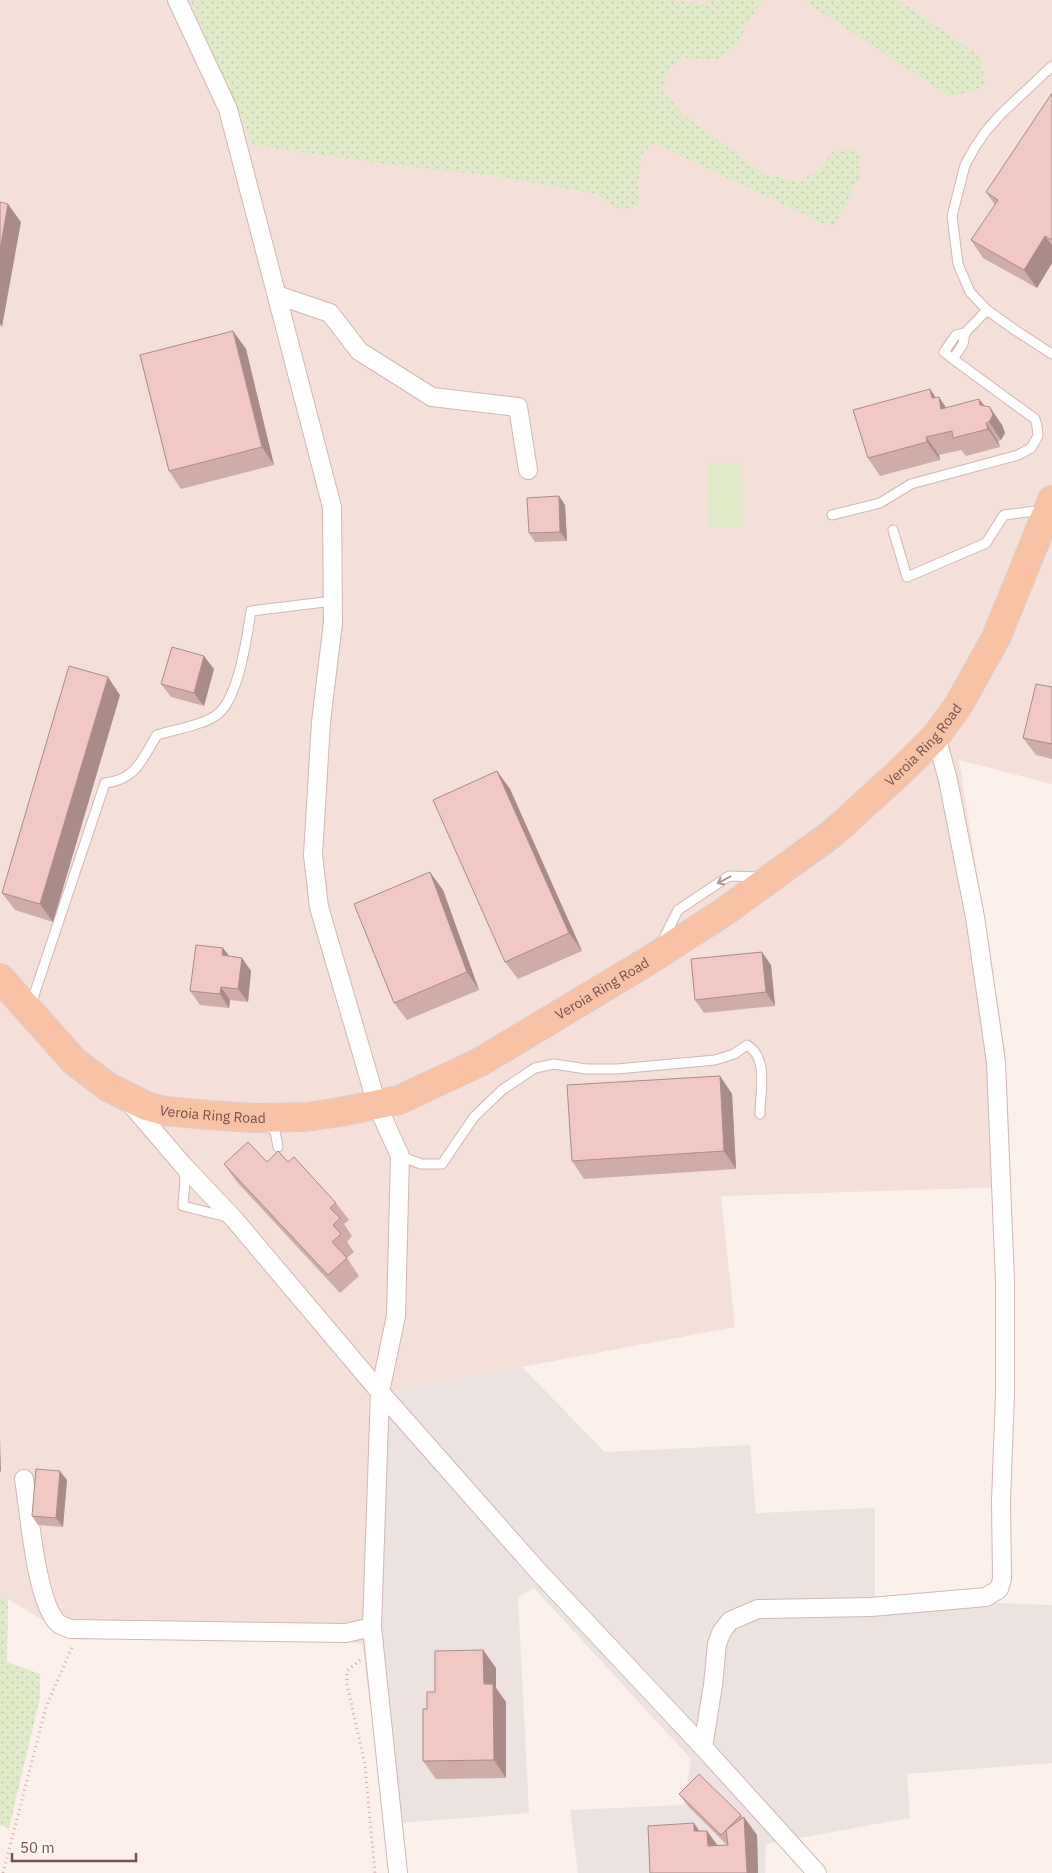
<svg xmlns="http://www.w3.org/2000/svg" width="1052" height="1873" font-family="'IBM Plex Sans',sans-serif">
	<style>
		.residential { fill: #f4e0d9 }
		.industrial { fill: #ece2e0 }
		.grass { fill: url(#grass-dots) }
		.pitch { fill: #e0eac8 }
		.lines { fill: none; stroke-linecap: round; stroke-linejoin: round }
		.service-casing { stroke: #d1b8b2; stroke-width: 11 }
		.minor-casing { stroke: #d1b8b2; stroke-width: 20 }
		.primary-casing { stroke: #d9cecd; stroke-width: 30 }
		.path { stroke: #d7aaa5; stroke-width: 3; stroke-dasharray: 1 4; stroke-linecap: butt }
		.service { stroke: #fff; stroke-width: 9 }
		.minor { stroke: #fff; stroke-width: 18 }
		.primary { stroke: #f8c2a5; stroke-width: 28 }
		.wall { fill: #cfaca8 }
		.shaded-wall { fill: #a98c88 }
		.building { fill: #f1c8c3; stroke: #a98c88 }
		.oneway { stroke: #ad9794 }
		.labels { text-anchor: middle; stroke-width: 4; stroke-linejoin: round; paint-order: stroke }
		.street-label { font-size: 14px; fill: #77514d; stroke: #fff6f1 }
	</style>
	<defs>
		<pattern id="grass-dots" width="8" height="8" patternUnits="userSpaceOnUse" patternTransform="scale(1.25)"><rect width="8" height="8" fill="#e0eac8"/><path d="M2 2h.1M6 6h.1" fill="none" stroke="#c4caad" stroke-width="1.8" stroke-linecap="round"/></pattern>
	</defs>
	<rect width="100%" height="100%" fill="#fcf0eb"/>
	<path class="residential" d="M0,0H1052V784L959,760L1005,1050L1011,1187L721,1196L735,1327L371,1395L362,1643L67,1635L8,1599L0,1596Z"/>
	<path class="industrial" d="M522,1367L605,1452L750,1445L756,1513L875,1508V1599L1052,1605V1763L907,1774L910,1818L766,1844L765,1873H578L570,1810L684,1805L691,1759L534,1588L518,1597L529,1813L386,1824L362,1643L371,1395Z"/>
	<path class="grass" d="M190,0H671L703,4L712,0H763L745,26L739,43L717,60L684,58L667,70L663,92L684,115L764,174L800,182L820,168L832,152L853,149L860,155L859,179L833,228L654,143L643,152L638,182L639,205L621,210L592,193L495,176L377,163L253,145Z
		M803,0H898L980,56L986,86L951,97Z
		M0,1596L8,1599L7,1662L40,1674V1698L9,1828L0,1825Z"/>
	<path class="pitch" d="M708,463H742L743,527H709Z"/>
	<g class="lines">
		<defs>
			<path id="service" d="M1052,66L1001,114L986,131L975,147L965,165L952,216L958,264L970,292L987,310L1015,330L1052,354
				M965,333L956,335L944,352L953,359L963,344L965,333L987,310
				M832,515L880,503L911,484L1018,455L1031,448L1038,436L1037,426L1035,419L953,359
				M893,530L907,577L986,543L1004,515L1043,510
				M662,942L678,910L729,876L759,877
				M30,1007L105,783C136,780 142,759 157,735C173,730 208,724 219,713C239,695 247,637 251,611L333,601
				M265,1125L275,1131L278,1147
				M400,1156L421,1164H442L474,1117L502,1090L535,1068L554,1064L586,1069H617L715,1060L734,1054L747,1045C769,1058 760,1092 760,1114
				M183,1169L185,1180L183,1206L231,1218"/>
			<path id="minor" d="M177,0L228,109L332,507L333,622L321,722L313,855L319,907L377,1105L400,1156L396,1316L380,1392L372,1627L398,1873
				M277,295L330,313L359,351L432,397L518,407L528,470
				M129,1102L182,1164L234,1219L380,1392L537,1570L703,1747L817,1873
				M24,1479C29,1509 36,1605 59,1624C62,1626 67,1627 70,1629L346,1633L372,1627
				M703,1747L713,1685L717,1644L722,1631L730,1621L758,1609L871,1607L986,1597L999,1589L1002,1579L1001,1501L1005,1394V1281L996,1062L975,917L948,780L936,736"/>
			<g id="primary">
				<path id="s1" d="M0,978L74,1061L108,1087L146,1106L165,1111L209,1115L253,1118L306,1117L340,1112L399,1100L480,1062L648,961L724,912L833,833L902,770L936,736L958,706L996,638L1052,500"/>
			</g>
		</defs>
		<use href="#service" class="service-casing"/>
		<use href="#minor" class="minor-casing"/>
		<use href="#primary" class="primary-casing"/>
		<path class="path" d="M360,1660L347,1671V1684L365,1765L375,1873
			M3,1873L46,1707L73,1645"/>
		<use href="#service" class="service"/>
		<use href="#minor" class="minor"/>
		<use href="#primary" class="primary"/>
	</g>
	<path class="wall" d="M1052,93V263L1037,288L983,258L971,240L995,205L986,192Z
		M233,331L246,349L274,465L181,489L169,471Z
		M930,389L936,398L939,397L946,408L979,399L984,405L1002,425L1005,433L1001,440L998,441L1000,447L966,456L961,450L939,455L940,460L880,476L868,458Z
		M559,496L565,505L567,541L535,542L529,533Z
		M214,669L204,706L171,697L161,684Z
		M1052,687V759L1036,755L1023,738Z
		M120,695L53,922L15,910L2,893Z
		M497,771L510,789L582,951L518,979L505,962Z
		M443,890L479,990L407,1020L394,1003Z
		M223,948L229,956L242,958L251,971L248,1002L230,1000L229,1008L200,1005L190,991Z
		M771,965L775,1006L704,1013L695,1000Z
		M720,1076L732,1094L736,1169L584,1179L572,1161Z
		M267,1162H288L336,1203L349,1220L344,1224L352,1236L347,1242L354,1252L347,1258L359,1276L340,1293L237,1182L224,1164Z
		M67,1480L63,1527L38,1525L32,1516Z
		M483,1650L496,1668V1688L506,1702V1778L436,1779L423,1761L427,1709L435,1692Z
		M679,1794L741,1815L757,1835L758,1873H650L700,1831H707L718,1846L727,1845L689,1807Z"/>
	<path class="shaded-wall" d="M8,204L21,222L2,327L0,324V250Z
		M1045,236L1052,245V263L1037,288L1024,270Z
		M233,331L246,349L274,465L262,447Z
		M930,389L940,404L939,397L951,415L954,427L932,398Z
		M979,399L992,416L990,407L1002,425L1005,433L1001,440L989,422L980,405Z
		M986,423L998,441L1000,447L988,429Z
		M926,437L939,455L940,460L927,442Z
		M559,496L565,505L567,541L560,532Z
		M204,656L214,669L204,706L194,693Z
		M108,677L120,695L53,922L40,904Z
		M497,771L510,789L582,951L569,933Z
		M430,872L443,890L479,990L467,972Z
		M223,948L233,961L222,955Z
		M762,952L771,965L775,1006L766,992Z
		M242,958L251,971L248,1002L238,989Z
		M221,987L230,1000L229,1008L220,994Z
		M720,1076L732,1094L736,1169L724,1151Z
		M0,1439L1,1472L0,1471Z
		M60,1471L67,1480L63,1527L56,1518Z
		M483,1650L496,1668V1688L506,1702V1778L494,1760L484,1684Z
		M744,1817L757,1835L758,1873H747Z
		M694,1823L706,1841L694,1831Z
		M707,1831L720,1849L708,1846Z"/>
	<path class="building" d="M1052,93V240L1045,236L1024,270L971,240L998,200L986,192Z
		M0,202L8,204L0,250Z
		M233,331L262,447L169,471L140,355Z
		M930,389L932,398L939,397L941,409L979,399L980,405L990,407L993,415L989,422L986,423L988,429L953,438L952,431L926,437L927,442L868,458L853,410Z
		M559,496L560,532L529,533L527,498Z
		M172,647L204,656L194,693L161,684Z
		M69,666L108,677L40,904L2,893Z
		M1036,684L1052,687V744L1023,738Z
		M497,771L569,933L505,962L433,800Z
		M430,872L467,972L394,1003L354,904Z
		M196,945L223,948L222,955L242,958L238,989L221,987L220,994L190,991Z
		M762,952L766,992L695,1000L691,959Z
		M720,1076L724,1151L572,1161L567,1085Z
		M248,1142L267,1162L278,1151L288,1162L294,1157L336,1203L330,1208L340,1218L333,1225L341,1234L332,1242L347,1258L328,1275L224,1164Z
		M36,1469L60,1471L56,1518L32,1516Z
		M483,1650L484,1684H493L494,1760L423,1761V1709H427V1692H435V1651Z
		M699,1774L741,1815L721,1835L679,1794Z
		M744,1817L747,1873H650L648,1826L694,1823V1831H707L708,1846L728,1845L726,1830Z"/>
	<defs><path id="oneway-shaft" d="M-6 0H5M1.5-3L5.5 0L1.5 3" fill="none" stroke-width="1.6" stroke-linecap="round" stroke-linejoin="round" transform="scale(1.25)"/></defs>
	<use class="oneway" href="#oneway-shaft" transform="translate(724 880) rotate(152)"/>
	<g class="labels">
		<g class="street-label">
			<text dy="5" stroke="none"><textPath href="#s1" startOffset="1089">Verοia Ring Road</textPath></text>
			<text dy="5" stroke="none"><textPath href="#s1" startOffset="684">Verοia Ring Road</textPath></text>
			<text dy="5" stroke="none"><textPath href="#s1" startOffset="264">Verοia Ring Road</textPath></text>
		</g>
	</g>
	<path d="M12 1853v8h124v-8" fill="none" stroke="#77514d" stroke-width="2.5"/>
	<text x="20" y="1853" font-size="15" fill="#77514d" stroke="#fff6f1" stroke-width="4" paint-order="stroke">50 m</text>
</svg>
